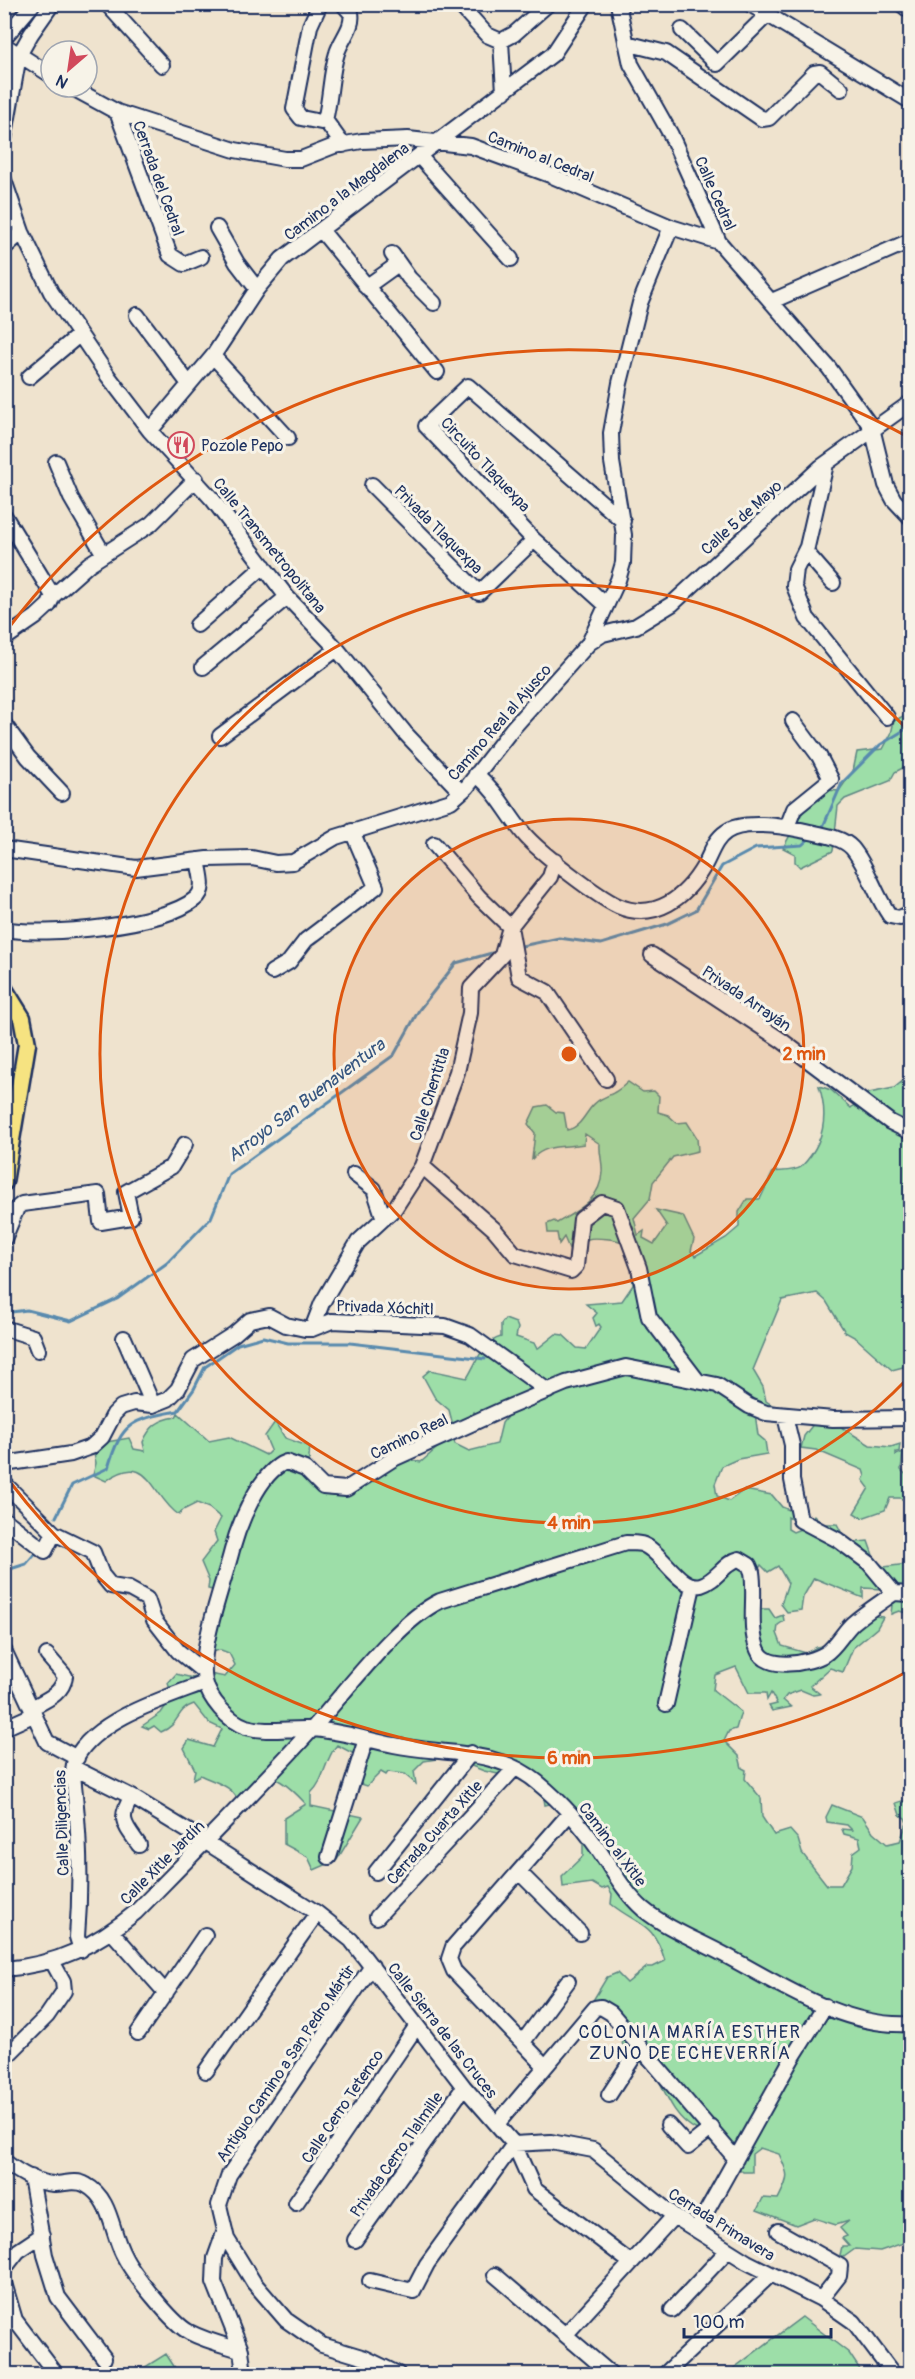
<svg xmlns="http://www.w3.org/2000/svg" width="915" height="2379" font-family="Pangolin,sans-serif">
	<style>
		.green { fill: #9ddea8; stroke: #5c8683; stroke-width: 1.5 }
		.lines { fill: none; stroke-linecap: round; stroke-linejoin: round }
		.stream { stroke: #598aae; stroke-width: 3 }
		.minor-casing { stroke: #1b2f5e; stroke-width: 18 }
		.major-casing { stroke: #1b2f5e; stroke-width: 21 }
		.minor { stroke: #f7f3e8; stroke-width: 14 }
		.major { stroke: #f6e381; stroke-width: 16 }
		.ring { fill: none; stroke: #de5710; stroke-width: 3 }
		.labels { text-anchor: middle; stroke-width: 6; stroke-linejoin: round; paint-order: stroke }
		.street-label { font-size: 16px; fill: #1b2f5e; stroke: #f7f3e8 }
		.poi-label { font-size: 16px; fill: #1b2f5e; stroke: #f7f3e8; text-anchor: start }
		.water-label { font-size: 18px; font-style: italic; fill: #35557f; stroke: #f7f3e8 }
		.neighbourhood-label { font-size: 18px; letter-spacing: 1.5px; fill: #1b2f5e; stroke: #f7f3e8 }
		.centre { fill: #de5710; stroke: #f7f3e8; stroke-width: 3 }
		.ring-label { font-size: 18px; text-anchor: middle; font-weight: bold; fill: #de5710; stroke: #f7f3e8; stroke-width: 6; stroke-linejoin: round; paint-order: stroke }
	</style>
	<rect width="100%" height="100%" fill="#efe3ce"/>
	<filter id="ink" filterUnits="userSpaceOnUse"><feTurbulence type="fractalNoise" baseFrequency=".0167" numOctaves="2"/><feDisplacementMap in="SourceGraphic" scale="12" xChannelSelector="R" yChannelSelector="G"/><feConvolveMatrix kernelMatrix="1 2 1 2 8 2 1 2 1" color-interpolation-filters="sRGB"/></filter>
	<g filter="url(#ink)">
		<path class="green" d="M910,712V764L895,772L890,781L845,799L838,806L833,851L800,867L795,862V854L783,848L805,808L826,790L839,791L853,771L857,752L883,749L891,734L894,721Z
			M910,1075V1360L903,1367L892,1370L856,1338L845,1332L826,1301L817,1293L782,1300L753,1370L763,1387L766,1401L772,1405L769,1409L755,1413L758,1435L765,1441L767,1454L738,1459L722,1466L715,1484L717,1496L729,1501L744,1490L772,1495L782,1507L792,1511L793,1520L788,1517V1529L793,1532L803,1528L814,1515L823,1524H837L847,1543L868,1541L874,1558L884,1567L907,1564L910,1566V1614L899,1611L891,1614L892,1605L882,1596V1589L863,1588V1598L814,1578L803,1597L801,1610L787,1612L781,1604L788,1583L778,1566L768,1572L761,1565L754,1578L758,1609H769L775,1618L783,1615L784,1621L778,1625L777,1633L782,1646L806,1653L817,1647L830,1645L867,1615L883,1617L877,1628L853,1648L843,1672L830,1668L810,1686L820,1694L813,1695L801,1690L787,1695L783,1700L791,1707L772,1711L769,1706L777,1704L771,1693L767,1700L766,1693H749L736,1667L715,1675L713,1690L741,1712L736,1729L729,1731L724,1741L739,1756L742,1768L746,1770L745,1779L761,1798L762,1817L774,1835L790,1830L798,1839L802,1853L827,1885H841L852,1866L853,1853L861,1847L859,1838L844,1834L842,1829L852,1830L847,1825L827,1822L826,1817L832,1805L863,1817L873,1832L887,1844L900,1841L907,1823L905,1818L900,1815L896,1803L902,1801L910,1804V2214L905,2223L910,2233V2249L903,2243L880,2251L855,2249L844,2257L840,2255L842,2246H849L842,2238L847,2236L840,2228L849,2221L836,2225L814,2218L796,2225L757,2210L763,2198L778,2199C789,2177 790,2177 779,2154L760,2148L752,2154V2172H743L697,2130C676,2120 667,2097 657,2076C652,2064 637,2063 629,2054C618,2042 617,2023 607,2013C603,2008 597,2005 592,2002L607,1977L617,1973L627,1983L647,1967H653L665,1961C653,1921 640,1927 611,1904L612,1894L608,1887L602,1889L592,1883L563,1887L562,1876L583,1856V1841L557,1811L554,1803L545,1805L544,1799L522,1779L484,1771L449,1757L424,1761L414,1771L416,1784L404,1774L388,1772L386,1775L381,1772L367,1786L352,1781L360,1757L337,1745C324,1760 325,1780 311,1793V1806L363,1817L337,1860L314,1870L308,1857L284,1844V1818L306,1804C294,1791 269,1764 251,1783C246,1788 243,1797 239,1804C234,1785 216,1783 200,1775L193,1779L195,1770L184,1748L189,1740L213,1747L222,1729L209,1723L194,1704C175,1710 181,1724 161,1732L154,1726L149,1729L142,1726L161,1713L172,1697L168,1683L176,1674L193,1678L205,1673L225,1677L235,1665L229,1653L221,1650L203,1653L216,1600L212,1590L208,1589L209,1581L201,1562L217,1541L214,1532L221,1518L209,1508L197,1503L183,1510L179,1515C151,1496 149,1449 106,1481L93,1475L96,1463L93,1449L101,1443L129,1438L134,1449L145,1451L143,1442C150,1426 158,1420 176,1417L178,1413L209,1441L229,1437L266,1455L271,1450L265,1436L275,1422L285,1438L310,1447C306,1471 315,1473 331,1489L401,1459L421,1462L452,1435L455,1444L469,1451L497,1444L502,1423L506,1418L499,1415L476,1417L474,1412L455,1433L449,1410L435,1398L423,1376L430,1370L467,1378C477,1362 482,1342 501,1337V1324L505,1319L516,1323L518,1328L516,1337L534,1343L537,1349L556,1334L563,1335L577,1348L586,1349L601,1327L599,1324L596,1326L593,1318L597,1313L586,1304L622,1301L633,1285C632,1271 632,1255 623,1243C620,1239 593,1237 588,1239C581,1241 579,1249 577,1254L570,1251L564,1237L559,1244L557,1233H548L547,1224L554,1221L557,1223C577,1211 601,1200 602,1172C603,1163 599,1154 600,1144L585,1134L584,1144C565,1148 546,1143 532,1159L535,1133L528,1124L536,1107L547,1105L556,1112L564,1113L567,1130C585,1126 586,1106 601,1099C613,1093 617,1092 628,1082L643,1092L654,1091L659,1096L658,1112L668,1115L677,1123L687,1122L697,1138L698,1151L673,1157L653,1182L650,1199L634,1218L638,1235L644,1231L643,1238L654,1244L667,1226L656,1210L683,1216L694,1239L691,1251L695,1256L726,1238L739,1227V1212L747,1199H760L773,1172C780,1171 796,1171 801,1167C823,1145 829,1117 819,1086L831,1090L851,1108L855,1104L859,1109L869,1093L894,1088Z
			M818,1418L841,1427L870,1445L891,1447L900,1444L899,1452H896V1455L903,1452L901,1470L910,1478V1503L900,1498H890L885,1510L862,1518L854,1513L869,1488L863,1480L865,1476L863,1470L816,1450L801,1448L804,1436Z
			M802,2317L849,2353L863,2374H726Z
			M166,2354L179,2374H134Z"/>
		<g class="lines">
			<path class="stream" d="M822,829L842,783L880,745L906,729L910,730
				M517,947L559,938L601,944L667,924L696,910L722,866L756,848L802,845L812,836
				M4,1313L27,1310L71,1321L117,1299L167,1263L211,1218L229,1174L394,1055L419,1010L456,963L499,951
				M56,1517L72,1485L108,1468C122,1421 132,1420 178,1411L194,1389L205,1367L238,1344L263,1337L288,1343H350L485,1359
				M4,1571L26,1564L38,1550"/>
			<defs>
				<path id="minor" d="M107,4L162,65
					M320,4L310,26L294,109L301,118L321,122L325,120
					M343,4L351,13C354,27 341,39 337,53C330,75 331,97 325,120L343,145
					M459,4L487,35L501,41
					M618,4L631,64L671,135L719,242L829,368L872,428L886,485L894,500L910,517
					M750,4L910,101
					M901,4L910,11
					M682,30L717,64L766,16
					M4,38L33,4
					M626,43L666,53L762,119L769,118L814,73L820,72L841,89
					M4,45L51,75
					M71,87L117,112L235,150L285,159H301L334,146L362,141L408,139L471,146L550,175L671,227L719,242
					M504,92L501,41L514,34L548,4
					M117,112L170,255L184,264L201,257
					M4,140L19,55L31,34L52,4
					M420,157L511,259
					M4,180L22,232L51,292L108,376L150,431L213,500L287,597L337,649L405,733L461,792
					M217,228L237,263L257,289
					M321,230L437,372
					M4,248L22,232
					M392,254L409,278L434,303
					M366,287L398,264
					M772,301L910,241
					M137,315L189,384
					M213,356L288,438
					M29,377L79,335
					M150,431L213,356L257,289L282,259L553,54L586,4
					M56,462L71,498L103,553
					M826,464L807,547L796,569L794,586L807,618L887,717
					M372,485L479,593L534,540
					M4,515L53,596
					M805,551L833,583
					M606,605L534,540L426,426L468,386L623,521
					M197,625L264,566
					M4,639L36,617L49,605L53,596L89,564L151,524L196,479
					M589,643L603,634L636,626L672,604L821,467L910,403
					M203,667L287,597
					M4,724L28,757L62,793
					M220,736L337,649
					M476,774C499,794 506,812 524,834C539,852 598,897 618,906C655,922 686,897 704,866C711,854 714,840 726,832C741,820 783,826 801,830C817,834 841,836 852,848C868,867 875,895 890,916L900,918L910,913
					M787,827L794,809L831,779L819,756L793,721
					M434,844L479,897L510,927
					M4,849L136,868L207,859L252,858L276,863L293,862L336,837L451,801L467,787L512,729L589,643L618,580L623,563L624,535L612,462L611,433L620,383L640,303L671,227
					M4,929C45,937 163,926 195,899C207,890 200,873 198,860
					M511,932L519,977L547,992L606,1079
					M652,955L781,1040L890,1122L910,1132
					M272,972L289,962L306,940L376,887L352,831
					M422,1166L494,1229L515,1254L571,1271L576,1266L581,1219L602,1203L617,1208L639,1268L649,1317L697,1380
					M354,1174L374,1189L383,1216
					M4,1239L17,1208L22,1204L98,1194L101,1222L131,1217L126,1192L171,1167L185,1144
					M4,1328L33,1337L38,1350
					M312,1329L322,1303L358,1242L395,1208L422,1166L457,1072L470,1013L471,988L502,955L510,927L550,877L555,861
					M124,1338L153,1405
					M785,1416L792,1445V1480L800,1520L838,1540L869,1563L894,1593
					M910,1418L833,1419L766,1413L749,1406L717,1385L626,1367L566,1383L504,1409L393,1459L346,1489L323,1487L305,1469L286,1462C260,1471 239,1524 232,1550C224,1582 198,1651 205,1681C209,1699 228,1721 246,1727C266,1733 289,1728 310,1729C338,1730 367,1740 394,1745C443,1755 496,1748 537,1782C563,1803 586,1830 604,1858C616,1876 627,1895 643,1909C666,1928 697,1940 723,1954C780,1984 843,2028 910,2024
					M4,1464L71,1454L91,1447L102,1437L114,1414L121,1407L134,1403L153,1405L168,1399L178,1389L193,1360L234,1334L250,1320L269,1316L286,1325L305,1329H312L332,1321L445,1326L470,1335L548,1391
					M4,1483L54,1533L93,1552L102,1575L111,1586L129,1589L147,1599L154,1620L178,1651L204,1672
					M4,1519L45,1551L54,1533
					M4,1650L47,1742L77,1758
					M666,1704L693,1586
					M31,1708C46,1700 63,1694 65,1676L47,1655
					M4,1728L33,1715
					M74,1768L132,1797L206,1842L317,1913L351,1940L464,2087L514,2144L534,2189L630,2262
					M132,1797C117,1819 125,1825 139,1845
					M329,1857L366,1739
					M376,1872L471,1753
					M519,1872L580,1933
					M377,1917L515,1768
					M112,1932L166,1993
					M81,1950L77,1937C81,1889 80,1843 75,1795C74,1783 71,1769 76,1758C96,1719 166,1698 205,1683
					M372,1966L229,2175L219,2205L227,2239L254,2283L286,2320L322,2345L365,2358L398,2374
					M4,1969C57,1965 96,1945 136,1912C196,1851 257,1790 314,1727C347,1690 398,1621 440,1601L626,1543C631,1543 636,1543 641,1544C661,1549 679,1591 701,1585C716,1581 725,1562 739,1559L749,1565L752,1572C756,1597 748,1627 758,1650C766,1671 809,1664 825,1654C836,1647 843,1632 853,1623C866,1612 880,1603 894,1593L910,1594
					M138,2033L205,1935
					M523,2042L568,1981
					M4,2059L47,2016L64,1991L63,1981L52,1961
					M545,2066L454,1971L449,1959L453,1947L570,1813
					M206,2071L317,1913
					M609,2095L640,2047
					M497,2124L595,2008L601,2007L611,2013L736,2159
					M668,2125L688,2147L712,2128
					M4,2161C18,2172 36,2183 54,2184C65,2184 76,2179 86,2185C112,2199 111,2233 124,2256C132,2273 173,2324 189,2332C206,2341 224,2345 241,2350
					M31,2177L45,2255L58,2297L104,2358
					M296,2203L416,2027
					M225,2230L215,2258L214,2282L241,2350L244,2374
					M696,2230L791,2060L825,2006
					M778,2231L840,2266L839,2276L821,2299
					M355,2240L464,2087
					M4,2269L18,2251L42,2235
					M495,2275L611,2374
					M370,2281L413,2291L427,2264L514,2144L551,2142L593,2150L674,2216L747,2262L821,2299L854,2322L893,2374
					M4,2283L15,2320L56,2374
					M672,2310L728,2250
					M566,2334L674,2216
					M665,2374L770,2275"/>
				<path id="major" d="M4,989L22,1018L27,1044L4,1182"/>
			</defs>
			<use href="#minor" class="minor-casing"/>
			<use href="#major" class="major-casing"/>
			<use href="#minor" class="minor"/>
			<use href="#major" class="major"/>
		</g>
	</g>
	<circle cx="569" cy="1054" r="235" fill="#de5710" fill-opacity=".12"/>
	<g class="ring">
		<circle cx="569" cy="1054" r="235"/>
		<path d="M909 1377A469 469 0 1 1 909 731"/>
		<path d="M910 1670A704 704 0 0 1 7 1478M7 630A704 704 0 0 1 910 438"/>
	</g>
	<defs>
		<symbol id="restaurant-ring" viewBox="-11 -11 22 22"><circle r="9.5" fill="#f7f3e8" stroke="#d1495b" stroke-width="1.5"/><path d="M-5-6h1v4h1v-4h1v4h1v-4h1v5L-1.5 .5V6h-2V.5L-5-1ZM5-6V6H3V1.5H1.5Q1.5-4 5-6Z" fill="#d1495b"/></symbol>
	</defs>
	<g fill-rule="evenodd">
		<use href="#restaurant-ring" x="166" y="430" width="30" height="30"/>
	</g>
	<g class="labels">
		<g class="street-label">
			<text transform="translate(541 156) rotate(22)" y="6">Camino al Cedral</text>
			<text transform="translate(159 178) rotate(70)" y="6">Cerrada del Cedral</text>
			<text transform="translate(346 191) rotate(-37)" y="6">Camino a la Magdalena</text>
			<text transform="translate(716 193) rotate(66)" y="6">Calle Cedral</text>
			<text transform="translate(486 464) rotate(47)" y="6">Circuito Tlaquexpa</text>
			<text transform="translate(741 517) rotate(-42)" y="6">Calle 5 de Mayo</text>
			<text transform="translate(439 529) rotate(45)" y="6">Privada Tlaquexpa</text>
			<text transform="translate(270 545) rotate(51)" y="6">Calle Transmetropolitana</text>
			<text transform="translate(499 722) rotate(-49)" y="6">Camino Real al Ajusco</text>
			<text transform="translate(747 998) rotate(34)" y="6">Privada Arrayán</text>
			<text transform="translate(429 1094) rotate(-72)" y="6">Calle Chentitla</text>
			<text transform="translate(385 1307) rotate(2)" y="6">Privada Xóchitl</text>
			<text transform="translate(409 1436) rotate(-26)" y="6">Camino Real</text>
			<text transform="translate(61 1823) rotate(-92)" y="6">Calle Diligencias</text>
			<text transform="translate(434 1832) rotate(-48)" y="6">Cerrada Cuarta Xitle</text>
			<text transform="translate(613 1844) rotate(53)" y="6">Camino al Xitle</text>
			<text transform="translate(162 1862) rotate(-45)" y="6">Calle Xitle Jardín</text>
			<text transform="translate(443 2030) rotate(52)" y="6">Calle Sierra de las Cruces</text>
			<text transform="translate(285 2063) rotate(-56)" y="6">Antiguo Camino a San Pedro Mártir</text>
			<text transform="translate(342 2106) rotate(-56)" y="6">Calle Cerro Tetenco</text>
			<text transform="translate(396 2154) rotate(-55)" y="6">Privada Cerro Tlalmille</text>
			<text transform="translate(722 2224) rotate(32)" y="6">Cerrada Primavera</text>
		</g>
		<g class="poi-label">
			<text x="201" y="451">Pozole Pepo</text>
		</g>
		<g class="water-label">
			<text transform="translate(306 1100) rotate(-37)" y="6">Arroyo San Buenaventura</text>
		</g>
		<g class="neighbourhood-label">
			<text x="690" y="2038">COLONIA MARÍA ESTHER<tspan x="690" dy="21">ZUNO DE ECHEVERRÍA</tspan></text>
		</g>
	</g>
	<circle cx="569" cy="1054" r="9" class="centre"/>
	<g class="ring-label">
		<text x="804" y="1060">2 min</text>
		<text x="569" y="1529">4 min</text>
		<text x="569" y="1764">6 min</text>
	</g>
	<rect width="915" height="2379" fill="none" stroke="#f7f3e8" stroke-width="24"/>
	<rect x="12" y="12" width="891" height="2355" fill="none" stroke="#1b2f5e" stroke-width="2" filter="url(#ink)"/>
	<g transform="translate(69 69) rotate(209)"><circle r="28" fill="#f7f3e8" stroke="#9fa5b1" stroke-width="1.5"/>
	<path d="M0-4.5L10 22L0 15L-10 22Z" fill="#d1495b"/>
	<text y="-9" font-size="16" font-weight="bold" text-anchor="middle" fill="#1b2f5e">N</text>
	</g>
	<path d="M684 2328v9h147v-9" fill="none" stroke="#1b2f5e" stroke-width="3"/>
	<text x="693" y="2328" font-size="18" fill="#1b2f5e" stroke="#f7f3e8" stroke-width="4.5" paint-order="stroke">100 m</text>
</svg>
